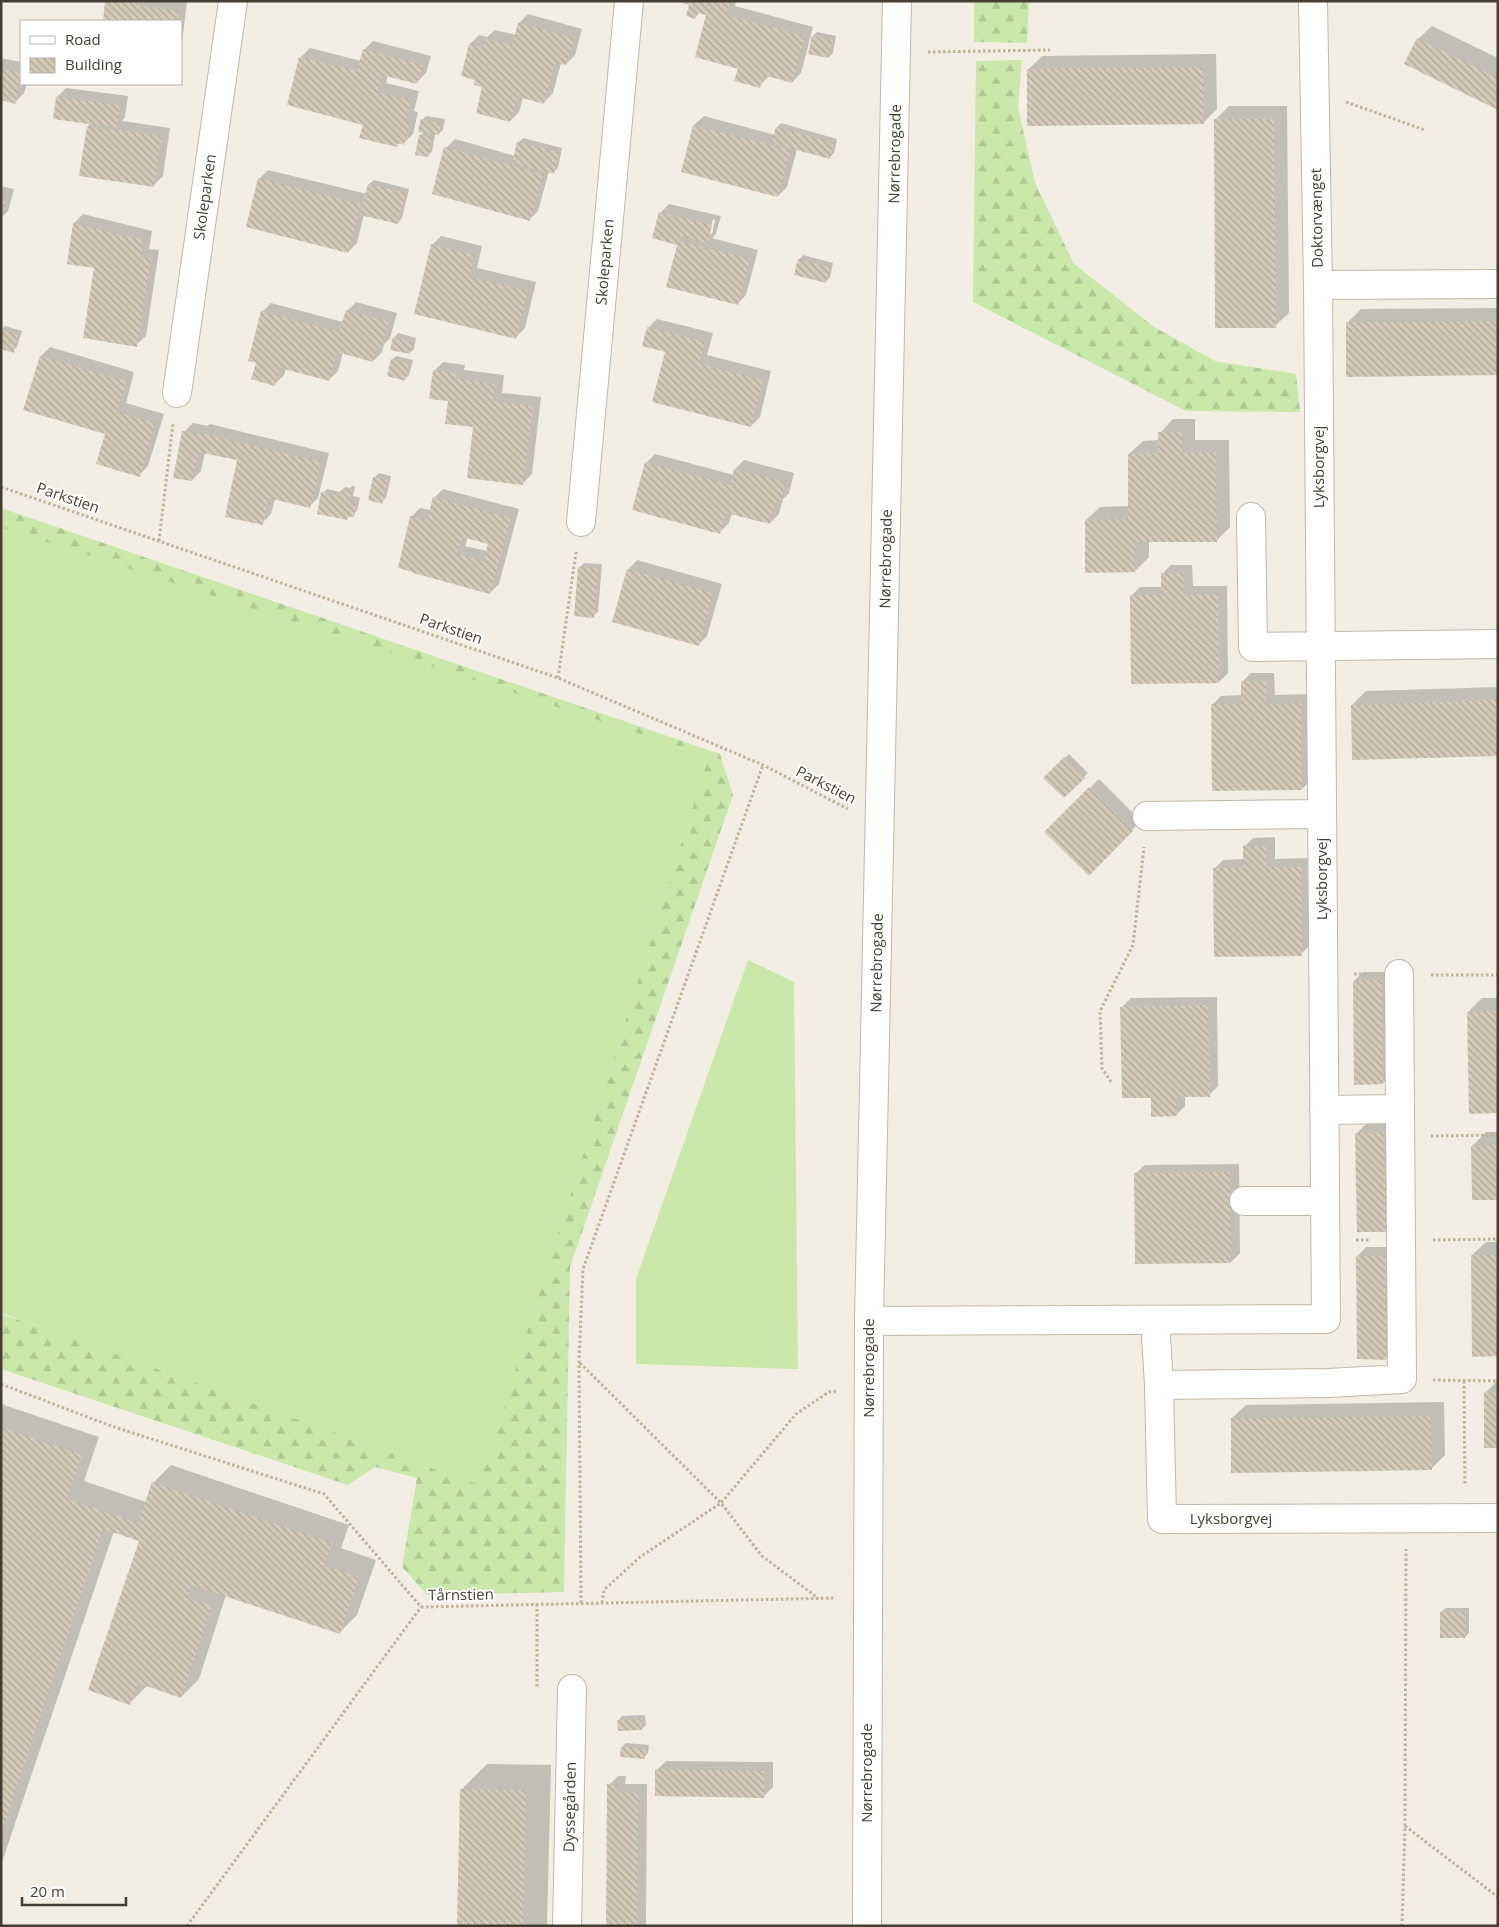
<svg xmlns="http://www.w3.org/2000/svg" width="1499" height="1927" font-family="'Open Sans',sans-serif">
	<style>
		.forest { fill: url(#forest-firs) }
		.garden { fill: #cae8aa }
		.shadow { fill: #0003; fill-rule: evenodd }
		.building { fill: url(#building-back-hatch); fill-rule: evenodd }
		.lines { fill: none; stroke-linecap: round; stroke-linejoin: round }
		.minor-casing { stroke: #c0b9a8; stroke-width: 30 }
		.path { stroke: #bfb296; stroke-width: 3; stroke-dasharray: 2.5 2.5; stroke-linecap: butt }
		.minor { stroke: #fff; stroke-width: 28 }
		.labels { text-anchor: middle; stroke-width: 4; stroke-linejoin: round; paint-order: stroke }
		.street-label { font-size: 15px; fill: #443e33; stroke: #fff }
	</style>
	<defs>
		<pattern id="forest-firs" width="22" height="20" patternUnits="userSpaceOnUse" patternTransform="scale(1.25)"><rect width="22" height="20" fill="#cae8aa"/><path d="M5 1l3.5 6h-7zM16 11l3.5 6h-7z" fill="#afc893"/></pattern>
		<pattern id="building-back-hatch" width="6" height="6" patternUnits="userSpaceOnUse" patternTransform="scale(1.25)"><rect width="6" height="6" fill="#d4cab8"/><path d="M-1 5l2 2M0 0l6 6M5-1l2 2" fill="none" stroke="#aea596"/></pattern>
	</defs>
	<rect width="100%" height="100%" fill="#f2eee3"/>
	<path class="forest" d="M974,1H1029L1027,43L974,42Z
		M1022,60L1018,107L1035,183L1074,264L1154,327L1215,361L1296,374L1300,412L1186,411L973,302L976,61Z
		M1,508L720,754L733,795L570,1267L564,1592L427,1595L402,1567L417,1478L375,1467L348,1485L1,1369V1314L466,1471L1,568Z"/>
	<path class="garden" d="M1,527L709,756L479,1485L1,1313Z
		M748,960L794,982L798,1369L636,1364V1279Z"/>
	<path class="shadow" d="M107,1L187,2L181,50V21H104Z
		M684,1H736L735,6L813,27L801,73L792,82L769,76L759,86L739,68L708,14L700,12L695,18L691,4Z
		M528,14L582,29L575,55L566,64L561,63L553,93L544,102L523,97L519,112L510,121L477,79L470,44L479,35L487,37L495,30L516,35L519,23Z
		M1432,26L1498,58V109L1418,39Z
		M817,32L836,36L833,53L829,57L813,36Z
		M373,41L431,56L426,73L417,82L388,75L386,83L419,91L414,111L418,112L413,134L404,143L400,142L396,146L364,124L288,104L301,57L310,48L361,61L364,50Z
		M1216,54L1217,109L1203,123L1028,70L1042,56Z
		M1,58L21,62V84H27L24,93L15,102L1,99Z
		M66,88L128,96L125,117L122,121L170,128L163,176L154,185L88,126L91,123L57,97Z
		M1229,106H1287L1289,313L1275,326L1215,120Z
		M426,116L445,119L443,130L438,134H435L432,152L427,156L420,136L424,132L422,120Z
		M704,116L775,135L777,127L781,123L837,139L834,153L829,158L797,149L787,187L778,196L694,125Z
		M523,138L562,148L558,168L553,172L549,171L538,211L529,220L446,148L455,139L515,156L518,143Z
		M268,170L367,194L369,184L374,180L409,189L402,218L398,223L364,214L357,243L348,252L259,179Z
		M1,186L14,189L8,211L1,218Z
		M669,204L721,216L716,234L712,238L758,250L746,295L737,304L678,244L660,213ZM713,219L715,220L712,234H709Z
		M83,214L152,231L149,249L159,250L146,336L136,345L95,267L68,262L74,223Z
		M441,236L482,246L477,268L536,282L525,328L516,337L432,245Z
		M803,255L833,263L830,277L826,282L799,260Z
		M356,302L397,313L390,338L384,344L382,352L373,361L343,353L338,371L329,380L286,368L284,375L275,384L257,362L262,312L271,303L343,322L347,311Z
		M1498,308V374L1347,323L1361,309Z
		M657,319L713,333L707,355L771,371L760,417L751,426L666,351L648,328Z
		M5,326L22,331L17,347L13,351L1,348V330Z
		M398,333L416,338L414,349L409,353L394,338Z
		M50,347L134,372L126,403L164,414L148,466L139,475L41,356Z
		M396,356L413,360L409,375L405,379L392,360Z
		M443,362L465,365L464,370L504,375L502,393L541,397L532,474L523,483L475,426L450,400L434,371Z
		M1173,419H1195V440H1229L1230,527L1216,541H1149V557L1135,571L1086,520L1100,507L1130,506L1129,454L1143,441L1160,440V433Z
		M193,423L208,426L210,424L329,453L318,498L309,507L275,499L271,514L262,523L238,459L205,452L201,471L192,480L184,432Z
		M655,454L734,475L735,469L744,460L794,473L789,493L783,499L779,514L770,523L732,513L729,523L720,532L646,463Z
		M379,473L391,476L386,498L382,502L369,499L375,477Z
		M352,486H355L353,496L360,498L357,511L346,519L323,493L327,489L340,492L345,487L350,488Z
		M443,489L519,509L499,584L490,593L403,546L411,517L420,508L430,510L434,498ZM468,537L490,543L487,551L465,546Z
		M637,560L722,584L707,636L698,645L628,570Z
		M584,563L602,564L598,612L593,616L575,615L580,567Z
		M1171,565H1192L1193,586H1227L1228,673L1219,682L1131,596L1140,587H1162V574Z
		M1251,673H1274L1275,695L1310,694L1311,780L1302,789L1212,705L1221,696L1242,695V682Z
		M1498,687V754L1352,705L1366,691Z
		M1069,754L1088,773L1064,797L1045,778Z
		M1099,779L1141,821L1089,874L1046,832Z
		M1275,837V859L1309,858L1310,945L1301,954L1214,869L1223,860L1245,859L1244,847L1253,838Z
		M1363,972H1391L1392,1074L1383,1083L1354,981Z
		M1217,997L1218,1086L1209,1095L1185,1096V1106L1176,1115L1152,1096L1122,1007L1131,998Z
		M1482,998H1498V1112L1468,1012Z
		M1366,1124H1393L1394,1221L1385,1231L1357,1133Z
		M1486,1132H1498V1199L1472,1146Z
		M1239,1164L1240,1253L1231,1262L1135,1174L1145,1165Z
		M1486,1242H1498V1355L1472,1255Z
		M1366,1247H1394L1395,1349L1386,1358L1357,1257Z
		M1498,1380V1447L1485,1393Z
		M1444,1402L1445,1455L1431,1469L1232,1418L1246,1405Z
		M1,1404L99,1437L84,1481L146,1502L153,1483L171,1465L349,1525L341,1548L376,1560L357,1615L339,1633L226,1595L199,1679L181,1697L148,1685L130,1703L140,1540L114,1531L1,1865Z
		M1446,1608H1469V1633L1465,1637L1441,1612Z
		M645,1715L646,1725L642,1729L618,1721L622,1716Z
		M626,1743L649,1745L648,1753L644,1757L622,1747Z
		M666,1761L773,1762V1787L764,1796L657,1770Z
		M487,1764L551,1765L547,1926H458L461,1790Z
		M618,1776H626L625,1784H647L646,1926H607L609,1785Z"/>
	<path class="building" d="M105,1H135V5L179,11L178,21H103Z
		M679,1H730L726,15L805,36L792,83L763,75L760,88L734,81L738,69L695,57L706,15L697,13L695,19L686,16L689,5Z
		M518,23L574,38L566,65L555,63L544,104L518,97L510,122L476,113L482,87L474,85L475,80L461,76L469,44L483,47L485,38L512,45Z
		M812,36L833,40L829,58L808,54Z
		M1417,38L1498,78V110L1404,64Z
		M363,49L423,65L417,84L382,75L378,92L411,100L405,120L410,121L404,145L398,143L397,147L359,138L363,125L287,105L299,57L357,71Z
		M1203,67L1204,124L1027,126V69Z
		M1,68L21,73L16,104L1,100Z
		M56,97L120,105L117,128L53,119Z
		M421,119L441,123L439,135L418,132Z
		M1214,119H1274L1276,328H1215Z
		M693,125L790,150L778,197L681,172Z
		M87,126L162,136L154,187L79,176Z
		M776,127L834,143L830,159L771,143Z
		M419,135L432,137L428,157L415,155Z
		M517,142L559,152L554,174L512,164Z
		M444,147L543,174L530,221L432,194Z
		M258,178L361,204L348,253L246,227Z
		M368,184L406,193L398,224L360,215Z
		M1,197L6,198L2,212H1Z
		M659,212L712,225L708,244L681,236L679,241L750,259L738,305L666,287L677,245L652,238Z
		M73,223L143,240L141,257L151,259L137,347L83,338L94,268L67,264Z
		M431,244L474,255L469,277L528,291L516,339L414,314Z
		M798,259L830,267L826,283L794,275Z
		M346,310L389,322L381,348L377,347L373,362L337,352L329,381L280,368L275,386L251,379L256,363L248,361L261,311L339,332Z
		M1498,321V375L1346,377V322Z
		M647,327L705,342L699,364L763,380L751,427L652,402L665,352L642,346Z
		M1,330L18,335L14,353L1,349Z
		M393,337L413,342L410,354L390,350Z
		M40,356L126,381L117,412L155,423L140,477L96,464L105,434L23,410Z
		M391,359L409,364L405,381L387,376Z
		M433,370L457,374L456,379L495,384L493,401L533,406L523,485L467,478L473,427L445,424L448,401L429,399Z
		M182,431L199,434L200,433L321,462L310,508L268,498L263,525L225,517L237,460L198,452L192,481L173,478Z
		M1158,432H1182V453H1216L1217,542H1135V572L1085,573V520L1128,519V454L1159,453Z
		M645,462L730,485L734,469L786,482L780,504L776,503L770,524L726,513L720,534L632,510Z
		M373,477L388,480L382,504L368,500Z
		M347,489L352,490L350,500L357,502L354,517L348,516L347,520L317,514L321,492L339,496L340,491L346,492Z
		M433,497L511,518L490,594L413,573V572L398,568L410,516L427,520ZM462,537L488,544L483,561L457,554Z
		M578,567L598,568L594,618L574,616Z
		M627,569L713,593L699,646L612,622Z
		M1161,573H1184V595L1218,594L1219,683L1131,684L1130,595H1161Z
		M1241,681H1266V704L1301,703L1302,790L1212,791L1211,704H1241Z
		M1498,700V756L1352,760L1351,705Z
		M1064,757L1085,778L1064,798L1043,778Z
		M1089,787L1133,831L1089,876L1044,832Z
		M1243,846H1266L1267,867H1301L1302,956L1214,957L1213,868H1243Z
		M1382,980L1383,1084L1354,1085L1353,981Z
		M1208,1005L1210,1097H1176L1177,1116L1151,1117V1098H1122L1120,1007Z
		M1498,1011V1113L1469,1114L1467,1012Z
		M1384,1132L1386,1232H1357L1355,1133Z
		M1498,1145V1200H1472L1471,1146Z
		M1230,1172L1231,1263L1135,1264L1134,1173Z
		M1471,1255H1498V1356L1472,1357Z
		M1356,1256H1385L1386,1360L1357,1359Z
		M1484,1392H1498V1448H1484Z
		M1431,1416L1432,1470L1231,1473V1418Z
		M1,1427L82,1455L67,1499L138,1523L152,1482L332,1543L324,1566L359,1577L340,1634L191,1585L187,1597L212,1606L181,1698L138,1683L130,1705L88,1690L139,1541L103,1529L2,1831Z
		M1440,1612H1466L1465,1638H1440Z
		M642,1719V1730L618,1731L617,1720Z
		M621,1747L646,1749L645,1759L620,1757Z
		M655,1769L764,1771V1798L655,1796Z
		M607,1784L617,1785V1792L639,1793L637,1926H606Z
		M460,1789L526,1790L523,1926H457Z"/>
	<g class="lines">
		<defs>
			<path id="minor" d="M1313,1L1318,285L1498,284
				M177,393L233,1
				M1251,517L1253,647L1498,644
				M581,522L629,1
				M1147,816L1322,814
				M1324,1110L1399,1109
				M1244,1201H1325
				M1155,1320L1159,1385L1162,1519L1498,1518
				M869,1321L1326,1319L1318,285
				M1159,1385L1328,1383L1402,1379L1399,974
				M567,1926L572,1689
				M867,1926L869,1321L897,1"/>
		</defs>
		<use href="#minor" class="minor-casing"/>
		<path class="path" d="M928,52L1050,50
			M1346,102L1425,130
			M1,487L558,678L763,765L848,809
			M159,541L173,423
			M558,678L576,552
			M1354,974H1367
			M1431,975H1498
			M1111,1082L1102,1068L1100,1011L1133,945L1144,847
			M1431,1136L1498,1135
			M1356,1240H1370
			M1433,1240L1498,1239
			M580,1363L721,1503L762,1556L818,1598
			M1433,1380L1498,1381
			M1464,1381L1465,1486
			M1,1384L111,1426L324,1494L421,1607
			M581,1603L579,1362L583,1269L763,765
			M602,1603L604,1590L640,1557L721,1503L796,1414L829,1392L837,1391
			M537,1604V1687L539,1688
			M421,1607L836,1598
			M1405,1826L1498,1897
			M187,1926L421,1607
			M1402,1926L1405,1825L1406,1549"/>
		<use href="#minor" class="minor"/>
	</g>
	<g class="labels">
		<g class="street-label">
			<text transform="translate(895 154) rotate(-89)" y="5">Nørrebrogade</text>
			<text transform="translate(205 197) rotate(-82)" y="5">Skoleparken</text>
			<text transform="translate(1317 218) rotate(-91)" y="5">Doktorvænget</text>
			<text transform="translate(605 262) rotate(-85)" y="5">Skoleparken</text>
			<text transform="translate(1319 467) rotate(-90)" y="5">Lyksborgvej</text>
			<text transform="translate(68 498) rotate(19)" y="5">Parkstien</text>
			<text transform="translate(886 559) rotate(-89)" y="5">Nørrebrogade</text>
			<text transform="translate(451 629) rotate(19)" y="5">Parkstien</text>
			<text transform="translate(826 785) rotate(27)" y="5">Parkstien</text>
			<text transform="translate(1322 879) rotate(-90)" y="5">Lyksborgvej</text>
			<text transform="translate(877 963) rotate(-89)" y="5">Nørrebrogade</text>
			<text transform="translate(869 1368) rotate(-90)" y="5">Nørrebrogade</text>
			<text x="1231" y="1524">Lyksborgvej</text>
			<text transform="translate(461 1595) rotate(-1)" y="5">Tårnstien</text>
			<text transform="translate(867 1773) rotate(-90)" y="5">Nørrebrogade</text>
			<text transform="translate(570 1807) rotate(-89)" y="5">Dyssegården</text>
		</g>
	</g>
	<rect width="1499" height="1927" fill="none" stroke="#443e33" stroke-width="5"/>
	<rect x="20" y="20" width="162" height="65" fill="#ffffff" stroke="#b4b2ad"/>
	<rect x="30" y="36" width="25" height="8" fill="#ffffff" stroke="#b4b2ad"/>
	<text x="65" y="45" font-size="15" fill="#443e33">Road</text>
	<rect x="30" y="58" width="25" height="15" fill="url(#building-back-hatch)" stroke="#b4b2ad"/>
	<text x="65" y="70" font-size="15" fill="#443e33">Building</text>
	<path d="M22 1897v8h104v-8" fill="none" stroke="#443e33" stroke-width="2.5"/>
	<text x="30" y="1897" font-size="15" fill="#443e33" stroke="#ffffff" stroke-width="4" paint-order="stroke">20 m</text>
</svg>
